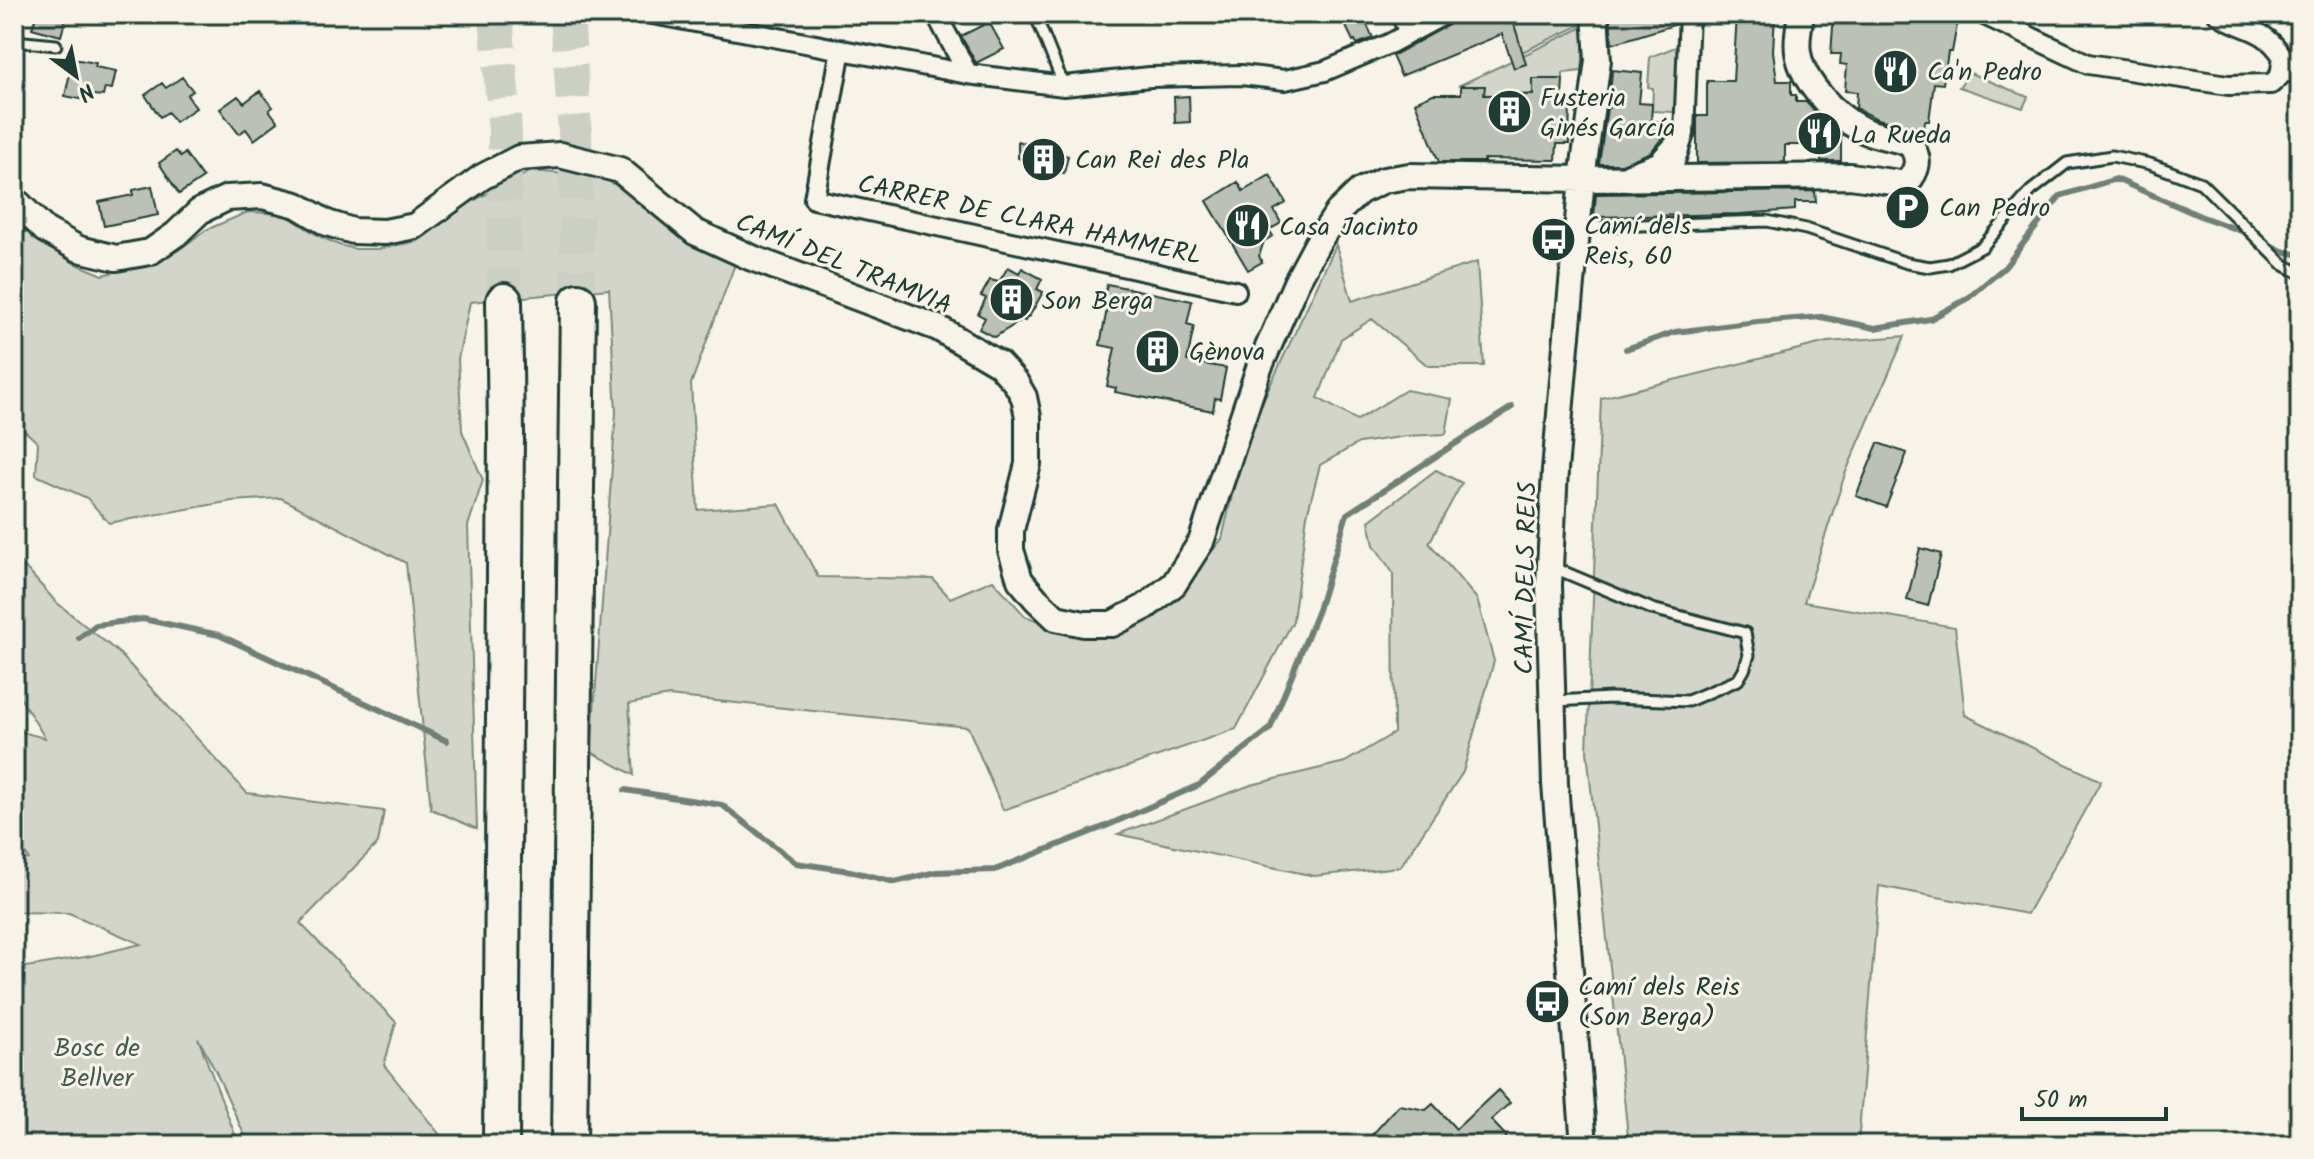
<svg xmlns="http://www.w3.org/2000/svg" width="2314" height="1159" font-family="Kalam,sans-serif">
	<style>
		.green { fill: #d3d5ca; stroke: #79897f; stroke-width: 2 }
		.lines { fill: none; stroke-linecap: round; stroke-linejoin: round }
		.stream { stroke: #6f8077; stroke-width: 6 }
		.building { fill: #bbc1b6; stroke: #1f3d34; stroke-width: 2 }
		.motorway-tunnel { stroke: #cccfc4; stroke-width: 34; stroke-dasharray: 34 17; stroke-linecap: butt }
		.service-casing { stroke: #1f3d34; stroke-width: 15 }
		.minor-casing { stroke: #1f3d34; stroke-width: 24 }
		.tertiary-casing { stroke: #1f3d34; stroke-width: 30 }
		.motorway-casing { stroke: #1f3d34; stroke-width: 40 }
		.service { stroke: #f7f3e8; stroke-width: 9 }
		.minor { stroke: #f7f3e8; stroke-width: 18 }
		.tertiary { stroke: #f7f3e8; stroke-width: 24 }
		.motorway { stroke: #f7f3e8; stroke-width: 34 }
		.labels { text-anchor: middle; stroke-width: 6; stroke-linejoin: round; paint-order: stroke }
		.poi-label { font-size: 26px; fill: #1f3d34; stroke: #f7f3e8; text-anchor: start }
		.street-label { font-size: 26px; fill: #1f3d34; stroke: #f7f3e8 }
		.park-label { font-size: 26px; fill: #435b52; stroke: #f7f3e8 }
	</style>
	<rect width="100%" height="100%" fill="#f7f3e8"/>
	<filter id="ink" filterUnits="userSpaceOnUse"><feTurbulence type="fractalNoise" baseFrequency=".0125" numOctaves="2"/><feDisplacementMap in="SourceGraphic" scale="16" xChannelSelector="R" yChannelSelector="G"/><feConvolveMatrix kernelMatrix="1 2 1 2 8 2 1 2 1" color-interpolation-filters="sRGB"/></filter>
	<g filter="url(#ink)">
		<path class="green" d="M1527,14H1583L1585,23L1522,52L1512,19Z
			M1585,26L1582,71L1563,73V79H1533V86L1544,94L1484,95V86H1458Z
			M1678,46L1674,112L1652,111L1653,88L1648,87L1650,57Z
			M1970,73L2028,97L2023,108L1959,87Z
			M531,171L601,177L638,198L671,227L735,264L691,384L698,510L779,504L818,577L933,579L950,598L993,580L1025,616L1073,634L1110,632L1184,585L1222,539L1245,439L1336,245L1352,301L1477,262L1484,366H1428L1372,319L1341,339L1318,398L1357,420L1406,390L1452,399L1446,434L1407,436L1359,443L1320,465L1307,515L1293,621L1236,729L1003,810L968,727L668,696L629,704L634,775L591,752L616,412L609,289L470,302L458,359L462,431L483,480L468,526L477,829L431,809L406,563L281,498L232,501L109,523L87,498L36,475L38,443L14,421V218L31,235L72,262L103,275L145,264L177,251L206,230L248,212L284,214L319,236L339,245L356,249H378L418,241L469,203Z
			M1905,336L1845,474L1804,602L1955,627L1965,715L2101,781L2027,914L1879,886L1858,1145H1629L1587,751L1601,398L1827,342Z
			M1436,470L1462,483L1429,543L1477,599L1494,661L1463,772L1400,867L1314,876L1118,834L1251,785L1345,762L1394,733L1393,573L1374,545L1369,521Z
			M14,555L56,602L120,654L247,793L384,811L378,843L300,923L396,1022L384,1065L448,1145H249L216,1072L198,1038L239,1145H14V969L91,956L141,944L69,913L14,912V862L29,859L14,837V730L45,738L14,688Z"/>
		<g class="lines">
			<path class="stream" d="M2262,241L2282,251L2300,255
				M1626,349L1675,332L1757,322L1821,317L1875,328L1930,319L1967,299L2005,267L2060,196L2116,179L2200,216L2249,234
				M79,638L96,625L143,619L219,635L447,741
				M14,679L18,676
				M625,790L722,805L796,863L850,871L895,882L936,872L995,870L1106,826L1199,785L1270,729L1318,610L1347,514L1512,407"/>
		</g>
		<path class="building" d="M37,14H67L61,36L32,28Z
			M1340,14H1362L1373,38L1357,44L1355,40L1353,41Z
			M1468,14H1511L1526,64L1514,68L1502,34L1401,76L1392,56Z
			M1610,14H1677V24L1612,44Z
			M1737,14H1775L1773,51L1777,81H1791V95H1796V102H1806L1821,118L1841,134V161H1821L1822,145H1785V162L1697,163V116H1707V81H1733Z
			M1834,14H1959L1952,52H1948L1943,84L1934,83L1929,121H1925L1924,129L1877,119L1856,108L1857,92L1845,91L1847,65L1840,64L1841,54H1831Z
			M989,22L1004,49L976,63L961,36Z
			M73,59L96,63L95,67L116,71L112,89L105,88L103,96L93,95L91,101L65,96Z
			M1612,70L1642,73L1639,103L1652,104L1651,121L1672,123V126L1651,152L1622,164H1599L1607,108H1609Z
			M182,77L193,91L187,95L196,108L175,122L168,112L160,117L145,95L162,83L166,88Z
			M1533,79H1563L1562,98H1568L1567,104H1570L1569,144H1557L1556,160L1484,159V162H1439L1415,102L1433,94H1461V86H1485L1484,95H1533Z
			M260,91L273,107L269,110L278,122L254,140L246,129L239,134L220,109L238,96L244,103Z
			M1189,96L1190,122L1175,123L1174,97Z
			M1018,141L1068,156L1064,173L1018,158Z
			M176,151L181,157L185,153L203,178L179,194L159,163Z
			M1270,175L1286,203L1274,210L1281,223L1269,230L1273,236L1264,241L1259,256L1262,262L1248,270L1207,201L1238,182L1243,191Z
			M152,186L158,215L104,226L99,202L133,195V190Z
			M1815,191L1816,202H1795V210L1740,214L1594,217L1596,194Z
			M1008,267L1019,273L1022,268L1042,279L1037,289L1043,292L1029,317L1027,316L1025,321L1021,319L1019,322L994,337L979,329L985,318L978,314L986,298L981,296L990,280L999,282Z
			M1107,284L1192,301L1187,324L1194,326L1187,361L1226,368L1220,399L1215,398L1213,411L1115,392L1116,388L1107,386L1115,348L1100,345L1107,309L1102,308Z
			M1878,443L1907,453L1886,507L1856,496Z
			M1920,548L1941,554L1928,606L1907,600Z
			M1498,1090L1510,1103L1491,1120L1507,1137L1499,1145H1363L1399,1105L1426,1110L1433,1104L1456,1129Z"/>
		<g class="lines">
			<path class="motorway-tunnel" d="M496,14L505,131L504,301
				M567,14L575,132L578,301"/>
			<defs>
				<path id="service" d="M1035,14L1064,86
					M14,41L56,45
					M2280,76L2300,77
					M1578,227L1767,221L1806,229L1907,263L1930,267L1949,264L1982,247L2031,191L2067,163L2112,156L2150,164L2201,183L2284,265L2300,273
					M1552,567L1652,609L1745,633L1749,655L1744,670L1738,680L1688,701L1611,698L1555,701"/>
				<path id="minor" d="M653,14L968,74L1064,86L1150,77L1241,75L1285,80L1325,71L1391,43L1445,14
					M936,14L968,74
					M1401,14L1409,33
					M1982,14L2088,64L2228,85L2271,84L2280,76L2283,57C2262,25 2245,32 2218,14
					M841,49L814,199L1236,291
					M1629,173L1658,162L1679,139
					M1670,177L1684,134L1689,14"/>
				<path id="tertiary" d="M14,199L45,230L79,249L116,258L150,252L176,234L200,211L227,198L262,196L297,205L327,223L353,231L385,232L415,226L482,177L519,158L560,155L620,170L695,232L752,258L938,328L999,364L1016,383L1024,397L1028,417V464L1011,530V550L1020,580L1036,599L1056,618L1084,624H1112L1145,607L1174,584L1201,542L1259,368L1296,283L1318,242L1338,212L1360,191L1384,180L1409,176L1582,179L1850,176L1906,184C1918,170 1921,159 1910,144C1894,137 1876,137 1861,129C1835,116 1802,82 1798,52C1796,40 1799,26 1801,14
					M1584,1145L1555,784L1549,585L1555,470L1566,346L1582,179L1598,60L1595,14"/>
				<path id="motorway" d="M501,1145L506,433L504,301
					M569,1145L578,301"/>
			</defs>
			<use href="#service" class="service-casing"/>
			<use href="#minor" class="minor-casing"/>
			<use href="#tertiary" class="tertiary-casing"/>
			<use href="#motorway" class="motorway-casing"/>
			<use href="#service" class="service"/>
			<use href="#minor" class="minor"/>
			<use href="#tertiary" class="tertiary"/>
			<use href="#motorway" class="motorway"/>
		</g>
	</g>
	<defs>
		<symbol id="restaurant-disc" viewBox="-11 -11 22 22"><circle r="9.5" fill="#1f3d34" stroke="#f7f3e8"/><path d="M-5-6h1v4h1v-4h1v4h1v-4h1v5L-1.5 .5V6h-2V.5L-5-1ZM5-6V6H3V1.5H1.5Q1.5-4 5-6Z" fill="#fff"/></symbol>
		<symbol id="building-disc" viewBox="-11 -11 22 22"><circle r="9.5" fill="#1f3d34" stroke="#f7f3e8"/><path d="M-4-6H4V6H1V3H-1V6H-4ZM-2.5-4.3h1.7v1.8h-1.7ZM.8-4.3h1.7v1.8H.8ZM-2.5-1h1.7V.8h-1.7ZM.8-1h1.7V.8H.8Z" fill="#fff"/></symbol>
		<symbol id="parking-disc" viewBox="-11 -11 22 22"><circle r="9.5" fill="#1f3d34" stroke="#f7f3e8"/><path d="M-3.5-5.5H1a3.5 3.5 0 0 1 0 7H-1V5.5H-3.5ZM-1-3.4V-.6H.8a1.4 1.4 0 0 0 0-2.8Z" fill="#fff"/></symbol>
		<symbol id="bus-disc" viewBox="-11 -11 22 22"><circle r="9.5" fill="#1f3d34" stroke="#f7f3e8"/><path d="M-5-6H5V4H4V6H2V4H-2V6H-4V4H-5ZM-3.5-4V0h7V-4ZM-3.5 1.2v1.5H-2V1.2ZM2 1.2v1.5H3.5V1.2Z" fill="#fff"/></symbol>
	</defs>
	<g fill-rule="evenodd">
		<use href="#restaurant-disc" x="1870" y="46" width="51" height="51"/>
		<use href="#building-disc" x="1484" y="86" width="51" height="51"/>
		<use href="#restaurant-disc" x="1794" y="108" width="51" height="51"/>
		<use href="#building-disc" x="1018" y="134" width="51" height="51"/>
		<use href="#parking-disc" x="1882" y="182" width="51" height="51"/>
		<use href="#restaurant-disc" x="1222" y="200" width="51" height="51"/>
		<use href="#bus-disc" x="1528" y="214" width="51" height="51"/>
		<use href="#building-disc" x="986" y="274" width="51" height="51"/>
		<use href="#building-disc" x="1132" y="326" width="51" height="51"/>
		<use href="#bus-disc" x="1522" y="976" width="51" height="51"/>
	</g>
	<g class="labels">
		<g class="poi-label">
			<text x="1927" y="80">Ca'n Pedro</text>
			<text x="1540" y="106">Fusteria<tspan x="1540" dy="30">Ginés García</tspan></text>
			<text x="1850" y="143">La Rueda</text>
			<text x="1075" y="168">Can Rei des Pla</text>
			<text x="1939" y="216">Can Pedro</text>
			<text x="1584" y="234">Camí dels<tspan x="1584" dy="30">Reis, 60</tspan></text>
			<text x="1279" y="235">Casa Jacinto</text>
			<text x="1042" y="309">Son Berga</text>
			<text x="1189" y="360">Gènova</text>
			<text x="1578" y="995">Camí dels Reis<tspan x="1578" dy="30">(Son Berga)</tspan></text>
		</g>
		<g class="street-label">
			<text transform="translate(1030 219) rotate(12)" y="9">CARRER DE CLARA HAMMERL</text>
			<text transform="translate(844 263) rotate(22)" y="9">CAMÍ DEL TRAMVIA</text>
			<text transform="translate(1525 578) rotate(-89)" y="9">CAMÍ DELS REIS</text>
		</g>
		<g class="park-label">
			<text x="97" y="1056">Bosc de<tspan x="97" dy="30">Bellver</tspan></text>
		</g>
	</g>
	<rect width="2314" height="1159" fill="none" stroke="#f7f3e8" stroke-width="48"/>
	<rect x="24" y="24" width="2266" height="1111" fill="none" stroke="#1f3d34" stroke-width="3" filter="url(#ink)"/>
	<g transform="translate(76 76) rotate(148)" stroke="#f7f3e8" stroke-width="6" paint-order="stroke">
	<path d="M0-6L14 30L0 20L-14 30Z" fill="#1f3d34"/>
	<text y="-12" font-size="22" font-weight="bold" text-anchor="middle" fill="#1f3d34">N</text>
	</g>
	<path d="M2022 1107v12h144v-12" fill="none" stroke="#1f3d34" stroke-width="4"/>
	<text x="2034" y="1107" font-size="24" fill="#1f3d34" stroke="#f7f3e8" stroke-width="6" paint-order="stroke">50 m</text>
</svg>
